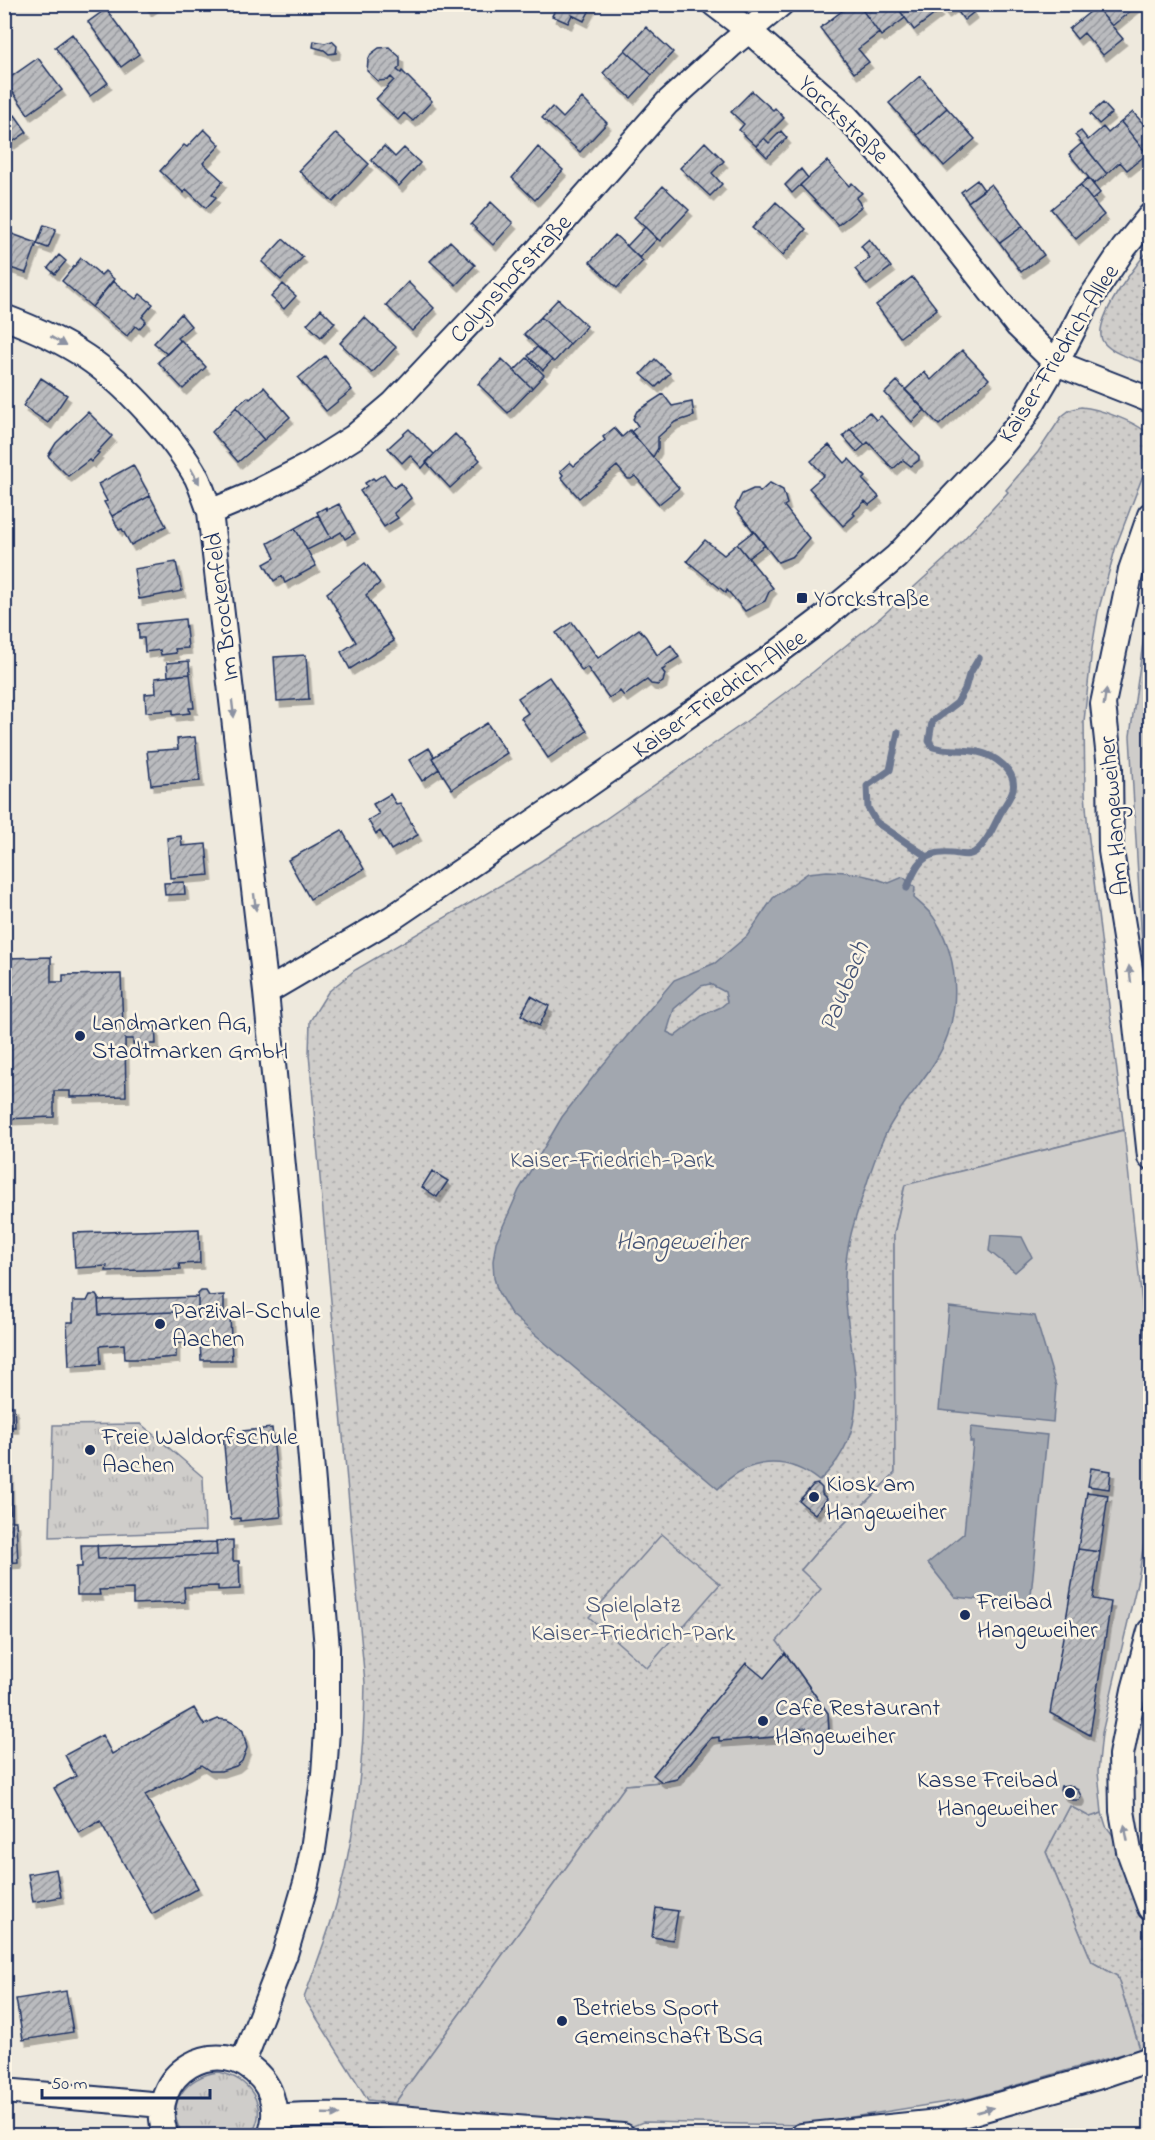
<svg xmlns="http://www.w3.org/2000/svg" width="1155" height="2140" font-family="'Indie Flower',sans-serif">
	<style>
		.grass { fill: url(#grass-tufts); stroke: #757e94; stroke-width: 1.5 }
		.park { fill: url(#park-dots); stroke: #757e94; stroke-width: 1.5 }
		.garden { fill: #cfcdca; stroke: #757e94; stroke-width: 1.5 }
		.water { fill: #a2a7af; stroke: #6c778f; stroke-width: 1.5; fill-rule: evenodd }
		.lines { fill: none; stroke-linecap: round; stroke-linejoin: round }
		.stream { stroke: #6c778f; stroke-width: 7 }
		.building { fill: url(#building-hatch); stroke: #1b2f5e; stroke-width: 1.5; filter: url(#shadow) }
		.minor-casing { stroke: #1b2f5e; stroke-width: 28 }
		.minor { stroke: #fcf5e5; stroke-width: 24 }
		.oneway { fill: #8c92a2 }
		.poi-dot { fill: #1b2f5e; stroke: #fcf5e5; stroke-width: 2 }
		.labels { text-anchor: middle; stroke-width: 5; stroke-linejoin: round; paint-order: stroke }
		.street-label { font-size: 24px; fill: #1b2f5e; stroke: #fcf5e5 }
		.poi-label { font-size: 24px; fill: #1b2f5e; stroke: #fcf5e5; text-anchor: start }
		.park-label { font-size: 24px; fill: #485679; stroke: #fcf5e5 }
		.water-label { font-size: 26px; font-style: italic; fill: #445376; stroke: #fcf5e5 }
	</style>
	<defs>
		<pattern id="grass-tufts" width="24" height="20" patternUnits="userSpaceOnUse" patternTransform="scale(1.5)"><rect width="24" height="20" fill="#cfcdca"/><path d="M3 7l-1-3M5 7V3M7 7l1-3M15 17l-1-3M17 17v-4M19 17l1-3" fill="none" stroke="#b1b0b0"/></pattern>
		<pattern id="park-dots" width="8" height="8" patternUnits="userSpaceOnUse" patternTransform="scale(1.5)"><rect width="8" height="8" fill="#cfcdca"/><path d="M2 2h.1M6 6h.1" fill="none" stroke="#b1b0b0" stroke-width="1.8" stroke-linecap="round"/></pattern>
		<pattern id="building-hatch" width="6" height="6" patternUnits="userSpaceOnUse" patternTransform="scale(1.5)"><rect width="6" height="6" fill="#babbbe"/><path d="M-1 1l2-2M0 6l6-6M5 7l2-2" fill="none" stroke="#96989e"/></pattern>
		<filter id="shadow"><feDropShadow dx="3.5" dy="6" stdDeviation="0" flood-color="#0004"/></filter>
	</defs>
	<rect width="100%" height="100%" fill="#eee9dd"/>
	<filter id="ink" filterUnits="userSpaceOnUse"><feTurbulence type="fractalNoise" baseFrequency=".0167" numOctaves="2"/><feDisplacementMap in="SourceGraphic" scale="12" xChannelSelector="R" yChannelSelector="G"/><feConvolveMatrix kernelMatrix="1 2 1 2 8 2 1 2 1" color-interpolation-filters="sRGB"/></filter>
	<g filter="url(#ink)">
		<path class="grass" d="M141,1424L203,1477L205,1531L50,1537L53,1425Z
			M218,2072C249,2078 270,2105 251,2135H183C163,2105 186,2076 218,2072Z
			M361,2131L389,2132L388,2135L337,2136Z"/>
		<path class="park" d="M1150,248V365C1136,359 1114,355 1104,343C1088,325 1137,264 1150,248Z
			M1081,407C1097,408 1142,423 1150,437V457L1116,546L1098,612L1092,648L1084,721L1085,793L1088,831L1124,1130L905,1185L894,1234L895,1473L819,1549L801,1570L821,1588L829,1733L806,1735L800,1729V1735L677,1779L662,1782L626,1785L395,2103L368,2100L304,1998C316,1965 329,1932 338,1898C357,1827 364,1756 365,1683L309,1054L310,1021L328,992L355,970L532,867L604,820L744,723L813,672L881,617L946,558L1008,492L1006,490L1038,452L1062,416L1070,410Z
			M1070,1806L1090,1817L1102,1813L1106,1826L1112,1834L1150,1926V2047L1140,2049L1117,1976L1092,1962L1046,1852Z"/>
		<path class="garden" d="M1150,593V1031L1144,979L1130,736Z
			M1124,1130L1150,1381V1506L1139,1574L1102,1733L1098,1772L1102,1813L1090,1817L1070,1806L1046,1852L1092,1962L1117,1976L1140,2049L972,2098L802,2125L643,2122L610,2135L388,2136L395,2103L626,1785L662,1782L677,1779L711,1738L719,1737L720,1741L800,1735L799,1729L806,1728L807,1735L829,1733L828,1713L777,1641L821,1589L801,1570L819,1549L895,1473L894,1234L905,1185Z
			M662,1534L720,1584L647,1668L589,1617Z
			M1150,1768V1827L1145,1794Z"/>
		<path class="water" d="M827,871C849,871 868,875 889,883L903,877L915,887L914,898C922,905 931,912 936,921C961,963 961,1019 936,1060C921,1085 900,1105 887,1131C878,1149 872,1167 866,1186C856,1216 846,1243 845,1275C842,1350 885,1420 819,1481C786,1454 747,1458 718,1489L511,1314L498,1292L494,1278L493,1261L496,1242L519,1190L562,1117L597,1072L674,980L715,963L747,936L773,898L808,873ZM710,984L725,992L727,1002L721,1007L703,1015L675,1036L667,1032L674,1009L701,986Z
			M991,1235L1022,1237L1032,1257L1015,1272L989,1251Z
			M949,1307L1035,1316L1056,1386L1053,1422L939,1410Z
			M971,1427L1047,1435L1030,1605L955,1597L928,1563L964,1533L973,1442H970Z"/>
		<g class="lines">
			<path class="stream" d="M898,732L890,770L867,786L868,808L876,822L926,856
				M907,888C917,864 923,850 952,853C960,854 968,857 975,852C987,844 995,823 1002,810C1006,803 1011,797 1013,789C1017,771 994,755 978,752C963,748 949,752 933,747L929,741L932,722L957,703L965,689L969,675L979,658"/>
		</g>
		<path class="building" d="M145,4H157L148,10Z
			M558,4H593L584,21L572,15L568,23L552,16Z
			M851,4H858L879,33L858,49L869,62L854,73L820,28Z
			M858,4H895L905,18L881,36Z
			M895,4H934L939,11L914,30Z
			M940,4H968L974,12L964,20L954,6L946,12Z
			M1099,4H1139L1112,26L1096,7Z
			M1096,7L1123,39L1103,55L1084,33L1077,39L1069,29Z
			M106,9L139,54L121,67L88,22Z
			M646,27L673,52L652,75L625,50Z
			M72,34L108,83L90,96L55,47Z
			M314,41L325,43L332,41L337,46L336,53L329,54L324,50L313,47Z
			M389,47L400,57V67L397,70L401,73L402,71L432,101L413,121L404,113L398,120L376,99L394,80L391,77L388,80L378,81L367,71L368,60L371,54L379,48Z
			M625,50L652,75L631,98L603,73Z
			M38,58L62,90L28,114L5,81Z
			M920,76L947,108L917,135L889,103Z
			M752,91L773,110L775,108L784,118L756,146L739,130L744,124L731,112Z
			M582,98L607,123L580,152L542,118L552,107L563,118Z
			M1103,103L1112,113L1099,124L1090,114Z
			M947,108L975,139L944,166L917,135Z
			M1133,112L1147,128L1150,125V151L1147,154L1121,122Z
			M15,115L27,132L11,143L4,133V122Z
			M1121,122L1147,154L1127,170L1120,162L1107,174L1075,135L1081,131L1088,140L1103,127L1108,133Z
			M204,129L220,145L203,163L223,181L212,194L216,197L206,208L186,189L184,193L160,171L184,145L187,147Z
			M781,131L787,138L767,157L756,146L764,138L769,143Z
			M336,133L369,164L333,202L299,171Z
			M705,142L724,161L712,173L722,184L710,196L680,168Z
			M1082,143L1107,174L1094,184L1069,154Z
			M384,146L395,157L404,148L420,163L399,186L371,160Z
			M538,147L563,170L535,200L512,178Z
			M827,161L849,186L852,183L862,193L856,198L862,206L838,225L800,185Z
			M801,169L808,178L792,193L785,185Z
			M1088,178L1100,193L1092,200L1080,185Z
			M977,180L984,190L968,202L961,192Z
			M991,184L1023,226L1000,243L968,202Z
			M1080,185L1104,215L1076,239L1051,209Z
			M663,186L689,210L660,241L634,217Z
			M491,202L513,223L493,245L471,224Z
			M776,202L806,229L783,255L752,228Z
			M44,225L56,229L48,248L37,244Z
			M1023,226L1044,255L1021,272L1000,243Z
			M645,227L657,239L639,258L627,246Z
			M4,231L37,243L26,273L4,266Z
			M615,235L643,261L617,288L590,262Z
			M283,239L303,257L281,280L262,262Z
			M869,239L891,267L867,285L855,269L870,258L861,246Z
			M450,241L475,265L456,285L430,261Z
			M59,255L66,261L55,274L48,268Z
			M81,258L101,275L105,271L114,279L92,307L62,281Z
			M912,277L937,309L900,337L876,305Z
			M113,281L136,299L140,294L153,304L142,317L146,321L139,329L135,326L127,336L92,307Z
			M408,282L434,308L412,331L386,305Z
			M283,284L296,296L284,309L271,297Z
			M558,299L587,326L570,344L541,317Z
			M321,309L335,323L321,337L307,324Z
			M181,314L191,326L177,338L180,341L167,354L154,343Z
			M364,317L396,347L372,373L340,343Z
			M541,317L570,344L554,362L524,334Z
			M181,340L206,367L183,389L158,362Z
			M537,347L552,360L543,370L528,356Z
			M962,350L989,379L939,425L905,390L924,372L931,380Z
			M325,356L352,390L326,411L298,378Z
			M527,358L544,375L532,388L514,371Z
			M502,359L532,388L508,413L478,384Z
			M655,359L670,373L656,387L641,374Z
			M41,378L67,395L48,423L23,406Z
			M897,381L925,410L912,422L885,393Z
			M264,387L290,417L264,440L236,407L248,397L250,399Z
			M663,394L672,406L692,402L694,416L675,422L658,437V448L653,457L631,432L638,426L633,419L637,411Z
			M236,407L264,440L238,462L212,432Z
			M88,412L112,436L97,452L99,453L91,462L89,460L68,476L48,456L56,443Z
			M869,412L876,420L881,416L919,456V460L911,466L903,460L893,469L868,442L865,445L850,429Z
			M614,428L622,437L630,430L679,488L659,504L635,476L631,479H628L617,466L579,498L561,477L563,475L560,471L570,462L574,466L605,440L603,437Z
			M409,429L434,454L422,468L410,455L402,463L388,448Z
			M850,429L865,445L857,452L843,436Z
			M455,434L480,460L450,488L426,462Z
			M829,445L845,463L849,459L866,477L863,480L879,497L869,505L865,501L853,513L855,515L843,526L809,488L824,475L811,461Z
			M133,465L150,496L112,516L104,502L107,501L98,484Z
			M384,474L394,488L401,483L411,498L394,513L398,518L384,527L360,491L367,486L365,483L373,478L375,480Z
			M770,483L783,490L787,504L784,506L809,538L793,556L778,562L735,508L742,494L753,489H758L760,492Z
			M150,496L166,526L131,545L122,529L119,530L112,516Z
			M339,504L355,533L345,539L341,532L331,538L317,512L326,507L327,510Z
			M318,515L331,538L307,550L295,528Z
			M295,528L316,566L285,583L282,576L274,581L264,564L275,558L268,543Z
			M754,531L765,545L748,558L737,544Z
			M705,540L724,555L737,544L773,588L769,592L765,601L745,611L727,590L726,593L687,561Z
			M176,562L182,591L139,599L134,569Z
			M365,563L380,583L366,595L394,641L350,669L341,652L356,642L327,593Z
			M185,619L188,648L175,649L176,653L161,655L160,650L145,652L144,638H139L138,624Z
			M572,622L598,658L639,629L646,637L657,655L671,645L679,657L665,666L666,668L662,670L665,674L663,682L658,685L651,684L647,680L624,696L620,691L609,698L587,667L582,671L556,633Z
			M306,655L309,699L277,701L274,657Z
			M189,661L190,674L168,676L167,663Z
			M190,674L194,708H189L190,713L173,715V710L146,712L145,694L156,693L155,678Z
			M549,677L587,731L548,758L521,718L528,713L518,698Z
			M487,723L507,753L452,789L432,758Z
			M195,737L200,781L151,785L147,751L178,749L177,739Z
			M429,748L434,756L432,758L439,769L422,781L409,760Z
			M390,794L396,804L400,803L418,835L391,850L380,831L376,834L368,820L379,814L373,804Z
			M342,830L364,869L310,899L288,860Z
			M181,836L182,846L206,844L209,875L170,878L167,838Z
			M184,882L185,894L165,895L164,883Z
			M51,957V982H63V975L121,974L123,1028H133V1021H155L156,1044H133V1039H125L126,1096L70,1097V1091H54V1117L4,1119V958Z
			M531,996L549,1006L539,1026L521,1015Z
			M432,1171L448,1181L437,1197L422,1187Z
			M199,1229L200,1263L179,1264L180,1269L106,1271L107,1266L75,1268L73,1233Z
			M201,1291H206L209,1296L224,1295V1317L230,1316L232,1360H201L200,1341L176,1343V1357L151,1359H125L124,1344L100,1346L101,1364L69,1366L67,1322H73V1301H87L90,1295H96L98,1298L99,1315L198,1311V1294Z
			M198,1297V1311L99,1315L98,1300Z
			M4,1406H14L15,1427H8L11,1521H16L18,1562L4,1563Z
			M272,1428L281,1517L240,1521V1518L231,1519L223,1435H232V1432Z
			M1091,1468L1111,1471L1109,1489L1088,1486Z
			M818,1484L822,1488V1494L827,1499L815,1514L799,1501L813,1485Z
			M1087,1492L1108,1495L1100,1552L1078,1549Z
			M233,1540V1561H239L240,1589L218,1590V1586L184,1587L185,1602L133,1604V1589L99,1590L100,1595H77L76,1567H82L81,1545H97L98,1559L217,1555L216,1541Z
			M216,1542L217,1555L98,1559L97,1546Z
			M1078,1549L1100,1552L1093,1599L1111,1602L1090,1735L1050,1713Z
			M785,1653L828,1713L829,1733L806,1735V1728L799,1729L800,1735L719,1741V1737L711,1738L677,1779L662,1782L653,1775L746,1663L764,1678Z
			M194,1708L204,1725L218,1719L227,1720L237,1725L243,1731L247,1748L242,1761L236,1766L221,1771H210L201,1765L145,1795L198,1888L152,1914L100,1821L79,1833L54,1788L76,1776L65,1755L102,1735L112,1754Z
			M1069,1785L1078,1790L1081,1796L1079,1800H1072L1063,1795L1060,1789L1061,1786Z
			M56,1869L61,1897L33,1902L28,1874Z
			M656,1908L678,1911L673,1940L652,1937Z
			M66,1991L73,2032L23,2040L16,1999Z"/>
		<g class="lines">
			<defs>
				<path id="minor" d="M714,4L748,30L843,113L898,173L1018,326L1056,363L1150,400
					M4,317C33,328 61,340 86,357C125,383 174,437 197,478C202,489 206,501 210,512L266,992L307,1413L327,1648V1731L324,1774L313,1849L306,1883L285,1954L243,2062
					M210,512L253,494L308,466L354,437L393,404L539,249L667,103L730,46L781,4
					M1150,515L1131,570L1103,704L1110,768L1111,851L1130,969L1150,1157
					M266,992L392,918L569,798L769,659L822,619L896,557L1000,447L1023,419L1056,363L1086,305L1124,248L1150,216
					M1150,1631L1134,1690L1121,1755L1122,1811L1129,1851L1150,1908
					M4,2091L162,2105
					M275,2117C344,2111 407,2118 476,2125C525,2129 574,2132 623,2136
					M166,2136C143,2074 220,2029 262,2079C270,2089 275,2103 274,2117C274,2123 272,2130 270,2136
					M802,2136L938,2122L1097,2077L1150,2059"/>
			</defs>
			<use href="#minor" class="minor-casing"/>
			<use href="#minor" class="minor"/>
		</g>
		<defs><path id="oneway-solid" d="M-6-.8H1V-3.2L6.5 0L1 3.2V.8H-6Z" transform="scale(1.5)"/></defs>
		<g class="oneway">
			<use href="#oneway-solid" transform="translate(58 341) rotate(30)"/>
			<use href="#oneway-solid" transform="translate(195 476) rotate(60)"/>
			<use href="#oneway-solid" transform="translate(1105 697) rotate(-81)"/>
			<use href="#oneway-solid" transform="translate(233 709) rotate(83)"/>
			<use href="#oneway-solid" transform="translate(255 902) rotate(83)"/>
			<use href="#oneway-solid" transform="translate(1130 974) rotate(-97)"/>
			<use href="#oneway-solid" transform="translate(1126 1833) rotate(-101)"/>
			<use href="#oneway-solid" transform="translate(985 2110) rotate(-16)"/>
			<use href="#oneway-solid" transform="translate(331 2114) rotate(2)"/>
		</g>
	</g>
	<g class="poi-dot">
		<rect x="796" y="592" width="12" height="12" rx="3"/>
		<circle cx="80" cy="1036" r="6"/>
		<circle cx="160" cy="1324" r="6"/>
		<circle cx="90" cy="1450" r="6"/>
		<circle cx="814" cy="1497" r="6"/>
		<circle cx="965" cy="1615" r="6"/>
		<circle cx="763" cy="1721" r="6"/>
		<circle cx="1070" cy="1793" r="6"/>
		<circle cx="562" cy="2021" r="6"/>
	</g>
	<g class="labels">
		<g class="street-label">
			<text transform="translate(844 119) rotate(44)" y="8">Yorckstraße</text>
			<text transform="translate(510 278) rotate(-47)" y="8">Colynshofstraße</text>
			<text transform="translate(1058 353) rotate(-58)" y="8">Kaiser-Friedrich-Allee</text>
			<text transform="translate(221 607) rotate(-97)" y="8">Im Brockenfeld</text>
			<text transform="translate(719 693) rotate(-35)" y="8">Kaiser-Friedrich-Allee</text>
			<text transform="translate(1113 816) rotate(-95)" y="8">Am Hangeweiher</text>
		</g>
		<g class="poi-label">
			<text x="814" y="606">Yorckstraße</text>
			<text x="92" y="1030">Landmarken AG,<tspan x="92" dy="28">Stadtmarken GmbH</tspan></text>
			<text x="172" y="1318">Parzival-Schule<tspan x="172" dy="28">Aachen</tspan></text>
			<text x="102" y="1444">Freie Waldorfschule<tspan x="102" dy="28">Aachen</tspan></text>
			<text x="826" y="1491">Kiosk am<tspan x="826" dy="28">Hangeweiher</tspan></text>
			<text x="977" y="1609">Freibad<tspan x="977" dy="28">Hangeweiher</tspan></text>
			<text x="775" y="1715">Cafe Restaurant<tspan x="775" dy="28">Hangeweiher</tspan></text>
			<text x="1058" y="1787" text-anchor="end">Kasse Freibad<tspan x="1058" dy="28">Hangeweiher</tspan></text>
			<text x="574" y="2015">Betriebs Sport<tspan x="574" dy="28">Gemeinschaft BSG</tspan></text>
		</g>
		<g class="park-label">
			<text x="612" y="1167">Kaiser-Friedrich-Park</text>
			<text x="633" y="1612">Spielplatz<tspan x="633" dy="28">Kaiser-Friedrich-Park</tspan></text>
		</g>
		<g class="water-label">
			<text transform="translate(843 986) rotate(-68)" y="9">Paubach</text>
			<text x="681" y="1249">Hangeweiher</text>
		</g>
	</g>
	<rect width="1155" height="2140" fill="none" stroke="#fcf5e5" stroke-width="24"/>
	<rect x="12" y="12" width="1131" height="2116" fill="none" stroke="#1b2f5e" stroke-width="2" filter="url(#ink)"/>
	<path d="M42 2089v9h168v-9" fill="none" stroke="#1b2f5e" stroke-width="3"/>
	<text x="51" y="2089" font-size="18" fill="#1b2f5e" stroke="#fcf5e5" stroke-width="4.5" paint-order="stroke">50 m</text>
</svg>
